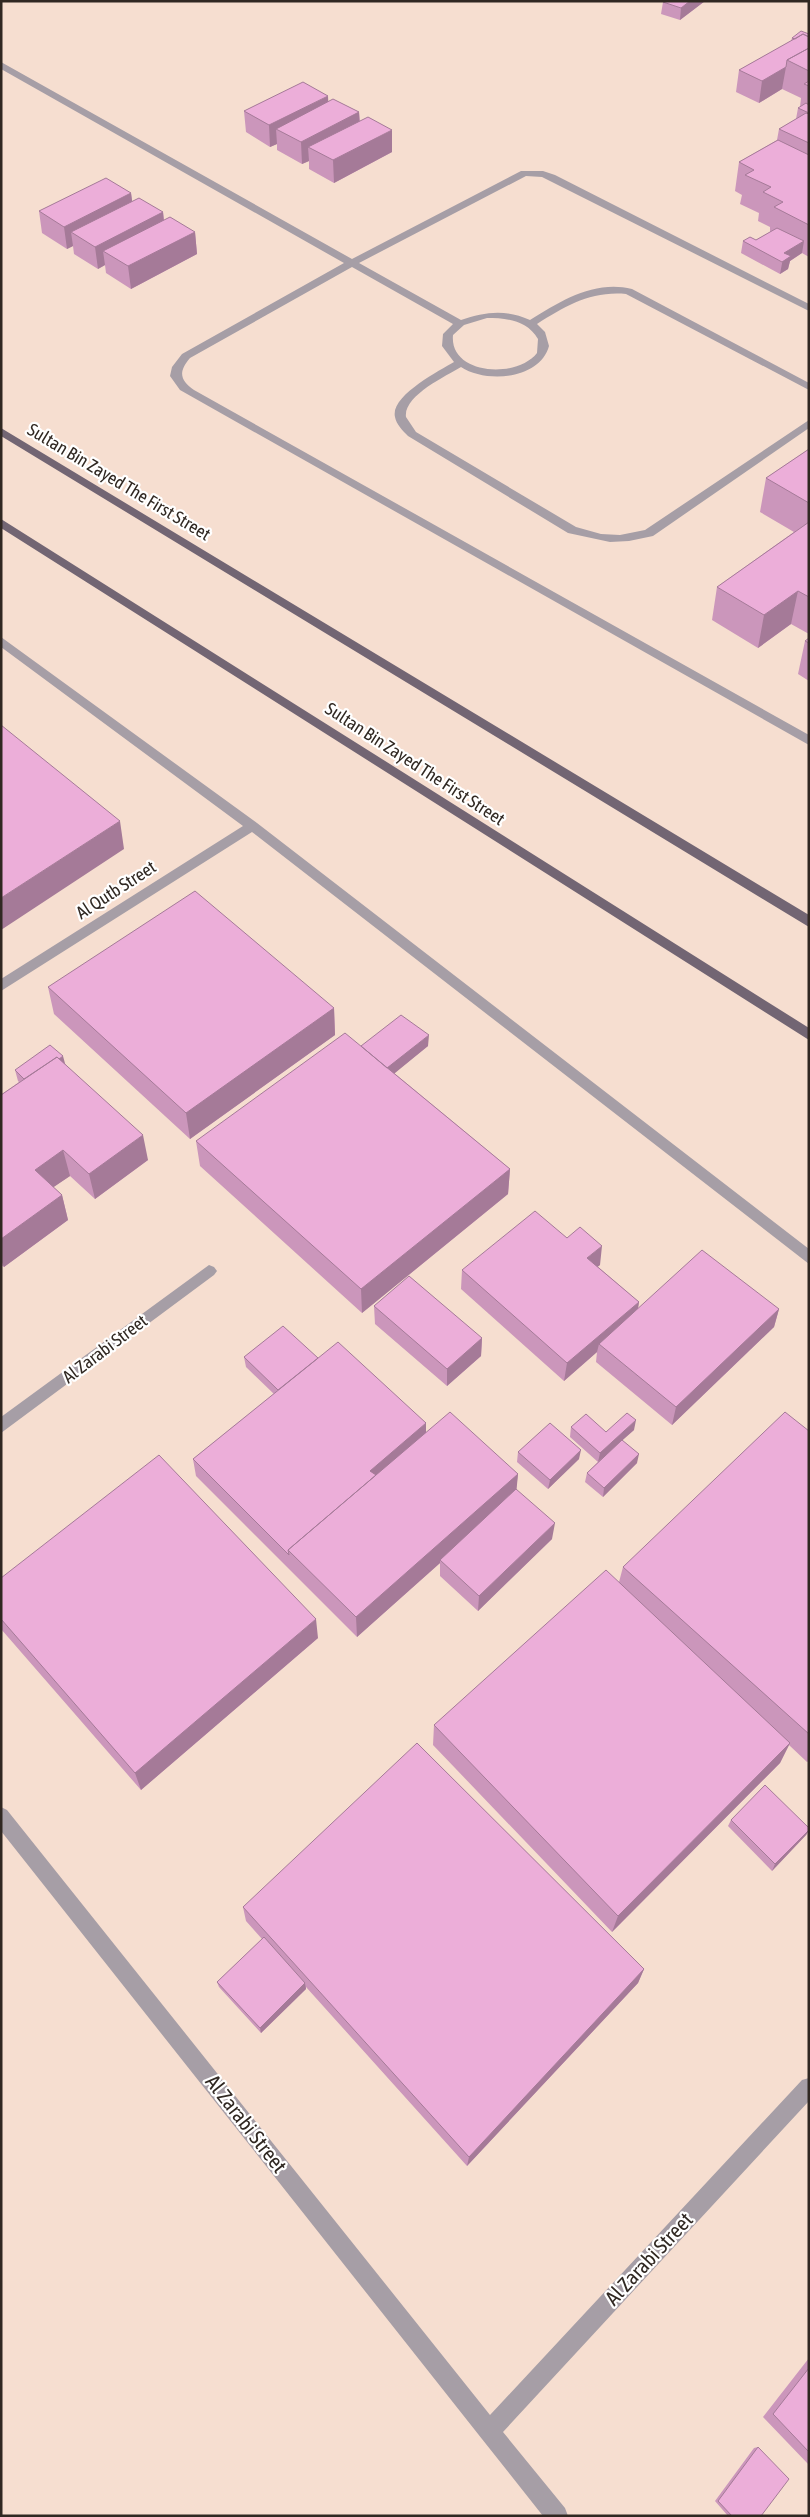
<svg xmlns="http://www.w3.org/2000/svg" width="810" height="2517" font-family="'Asap Condensed',sans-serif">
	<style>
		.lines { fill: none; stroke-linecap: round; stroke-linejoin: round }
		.minor { fill: #a69ea6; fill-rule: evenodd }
		.major { fill: #726573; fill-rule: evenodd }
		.wall { fill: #cb96bb }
		.shaded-wall { fill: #a57a98 }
		.building { fill: #ecaed9; stroke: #a57a98 }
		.labels { text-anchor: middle; stroke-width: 4.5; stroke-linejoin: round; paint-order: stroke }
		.street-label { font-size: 18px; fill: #302822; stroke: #fff }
		.near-street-label { font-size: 21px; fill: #302822; stroke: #fff }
	</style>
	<rect width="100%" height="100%" fill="#f6ded0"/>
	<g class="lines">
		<path class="minor" d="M1,62L352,259L521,171H543L555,175L809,304V311L542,177L526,176L359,263L461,320C485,312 505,309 530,320C561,301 594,280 632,289L809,383V390L626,294C590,291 566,306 537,324L545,332L549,346C540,379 487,384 461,367C446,376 403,396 406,417L416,432L576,527L601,534L620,535L645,530L809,420V428L653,536L629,541L610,542L568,533L408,436C403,431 396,424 395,417C390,396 439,371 454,362L442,346L443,334L453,324L352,267L190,358C178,372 180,380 194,390L809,735V745L180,390L170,376L172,367L182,354L344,263L1,69ZM487,318C506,318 527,320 538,339L537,353C517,379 449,375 453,335L464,325Z
			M1,637L257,823L809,1249V1264L252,832L1,991V979L243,826L1,647Z
			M209,1265L214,1267L217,1271L214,1275L1,1433V1417Z
			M1,1807L7,1810L490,2415L802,2080L809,2078V2101L503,2432L565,2508L568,2516H543L482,2439L1,1831Z"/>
		<path class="major" d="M1,428L809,915V927L1,436Z
			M1,519L809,1028V1040L1,528Z"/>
	</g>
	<path class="wall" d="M705,1L680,20L661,14L663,2Z
		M809,34V257L802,253L790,261L788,269L780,274L741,253L743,241L756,240L770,232V227L758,221L759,213L740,204L742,195L735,191L739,162L777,140L779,129L796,119L798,108L800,107L801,98L782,89L759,103L736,92L739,70L791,41L792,38Z
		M328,102L359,112L360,121L392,152L334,183L309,169V161L302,164L277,150V144L270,147L246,132L244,111Z
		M131,193L132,201L163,212L164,220L195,232L197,254L131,289L106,273L105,265L98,269L74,254L73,246L67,249L42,233L39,211Z
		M809,449V634L791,624L758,648L712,620L717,587L794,532L760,512L766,478Z
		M809,638V681L798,674L805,641Z
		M48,987L334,1008L335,1035L190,1139L54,1014Z
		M361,1046H428L394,1073L510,1169L508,1194L362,1313L200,1166L196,1141Z
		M65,1064L148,1160L95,1199L70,1176L53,1187L62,1195L68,1220L4,1267L1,1265V1095L19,1082L18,1081L15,1070Z
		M567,1238L600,1265L597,1266L639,1302L638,1308L779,1309L774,1327L672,1425L596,1362L597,1352L564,1381L461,1289L462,1270Z
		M374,1306L482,1338L481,1356L447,1386L375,1324Z
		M244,1357L318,1358L426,1432L518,1474L516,1489L552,1539L478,1611L440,1576V1563L357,1637L196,1476L193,1459L274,1394L246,1367Z
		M571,1427L606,1432L634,1430L622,1440L637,1463L603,1497L585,1482L587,1473L598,1462L570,1437Z
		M809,1431V1761L807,1762L789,1745L780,1763L612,1932L433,1745L434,1725L619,1582L623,1567Z
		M518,1452L579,1459L548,1489L517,1462Z
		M1,1578L318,1638L141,1790L1,1629Z
		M731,1820L809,1828V1831L806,1835L772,1871L728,1826Z
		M243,1907L644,1969L638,1983L467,2166L306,1987V1989L261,2033L219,1987L217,1982L262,1939L246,1921Z
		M809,2358V2465L763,2417Z
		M758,2447L761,2516H728L715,2501L754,2448Z"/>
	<path class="shaded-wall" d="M690,1H705L680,20L681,8Z
		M786,67L782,89L759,103L762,81Z
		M328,96L329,118L276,129L277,144L270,147L269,125Z
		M359,112L360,134L308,147L309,161L302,164L301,142Z
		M392,130V152L334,183L333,160Z
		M131,193L134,215L71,232L73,246L67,249L64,227Z
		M163,212L165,234L103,251L105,265L98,269L95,247Z
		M195,232L197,254L131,289L128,266Z
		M804,241L802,253L790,261L788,269L780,274L784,253Z
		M798,591L791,624L758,648L764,615Z
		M120,821L124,849L1,930V898Z
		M334,1008L335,1035L190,1139L186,1113Z
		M429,1035L428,1046L384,1082L383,1071Z
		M63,1056L66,1067L27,1082Z
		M143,1135L148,1160L95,1199L89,1174Z
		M63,1150L70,1176L42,1195L35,1170Z
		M510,1169L508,1194L362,1313L361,1289Z
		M62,1195L68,1220L4,1267L1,1260V1239Z
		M602,1246L600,1265L585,1277L587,1258Z
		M639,1302L636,1320L599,1344L597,1352L564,1381L567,1363Z
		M779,1309L774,1327L672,1425L676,1407Z
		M482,1338L481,1356L447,1386V1369Z
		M636,1420L634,1430L598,1462L600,1453Z
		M426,1423V1440L378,1481L370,1471Z
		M581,1450L579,1459L548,1489L550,1480Z
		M639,1454L637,1463L603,1497L604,1488Z
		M518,1474L516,1495L440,1560V1563L357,1637L356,1617Z
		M555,1523L552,1539L478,1611L479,1596Z
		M316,1619L318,1638L141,1790L135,1773Z
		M790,1743L780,1763L612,1932L618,1916Z
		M809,1830L806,1835L772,1871L775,1864Z
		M644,1969L638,1983L467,2166L469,2157Z
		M305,1983L306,1989L261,2033L260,2028Z"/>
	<path class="building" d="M664,1H690L681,8L663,2Z
		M801,31L809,34V37L803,34L795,39L792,38Z
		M803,34L809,37V48L787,60L786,67L762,81L739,70Z
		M809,48V71L787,60Z
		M809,81V86L804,84Z
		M303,82L328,96L269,125L244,111Z
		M333,99L359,112L301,142L276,129Z
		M806,103L809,105V113L798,108Z
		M806,113L809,114V143L779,129Z
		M368,117L392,130L333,160L308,147Z
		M778,140L809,155V225L774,207L783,202L763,192L771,187L745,175L754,170L739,162Z
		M106,178L131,193L64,227L39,211Z
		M139,198L163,212L95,247L71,232Z
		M170,217L195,232L128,266L103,251Z
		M777,228L804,241L784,253L791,256L782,262L743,241L750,237L756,240Z
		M809,449V503L766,478Z
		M809,522V597L798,591L764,615L717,587Z
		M809,638V643L805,641Z
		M1,725L120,821L1,898Z
		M195,891L334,1008L186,1113L48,987Z
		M401,1015L429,1035L387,1068L361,1046Z
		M345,1033L510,1169L361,1289L196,1141Z
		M50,1045L63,1056L59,1059L57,1057L24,1079L15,1070Z
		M57,1057L143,1135L89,1174L63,1150L35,1170L62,1195L1,1239V1095Z
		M535,1211L567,1238L580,1227L602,1246L587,1258L639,1302L567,1363L462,1270Z
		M702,1250L779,1309L676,1407L599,1344Z
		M409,1276L482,1338L447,1369L374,1306Z
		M283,1326L318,1358L278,1390L244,1357Z
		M338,1342L426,1423L370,1471L376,1475L288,1550L289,1555L193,1459Z
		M450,1412L518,1474L356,1617L288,1550Z
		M785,1412L809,1431V1734L623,1567Z
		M627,1413L636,1420L600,1453L571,1427L586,1414L606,1432Z
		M550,1423L581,1450L550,1480L518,1452Z
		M622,1440L639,1454L604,1488L587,1473Z
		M159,1455L316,1619L135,1773L1,1619V1578Z
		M516,1489L555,1523L479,1596L440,1560Z
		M606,1570L790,1743L618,1916L434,1725Z
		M417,1743L644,1969L469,2157L243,1907Z
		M765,1785L809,1828V1830L775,1864L731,1820Z
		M264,1937L305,1983L260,2028L217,1982Z
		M809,2368V2452L773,2414Z
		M758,2447L789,2479L761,2516H732L718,2501Z"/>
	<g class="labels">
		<g class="street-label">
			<text transform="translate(119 482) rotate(31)" y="6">Sultan Bin Zayed The First Street</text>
			<text transform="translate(415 764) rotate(33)" y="6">Sultan Bin Zayed The First Street</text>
			<text transform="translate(116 890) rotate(-33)" y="6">Al Qutb Street</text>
			<text transform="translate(105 1349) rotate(-37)" y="6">Al Zarabi Street</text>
		</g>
		<g class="near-street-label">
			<text transform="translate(246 2124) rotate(52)" y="7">Al Zarabi Street</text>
			<text transform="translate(649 2259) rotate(-47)" y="7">Al Zarabi Street</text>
		</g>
	</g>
	<rect width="810" height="2517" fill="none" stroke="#302822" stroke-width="5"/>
</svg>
